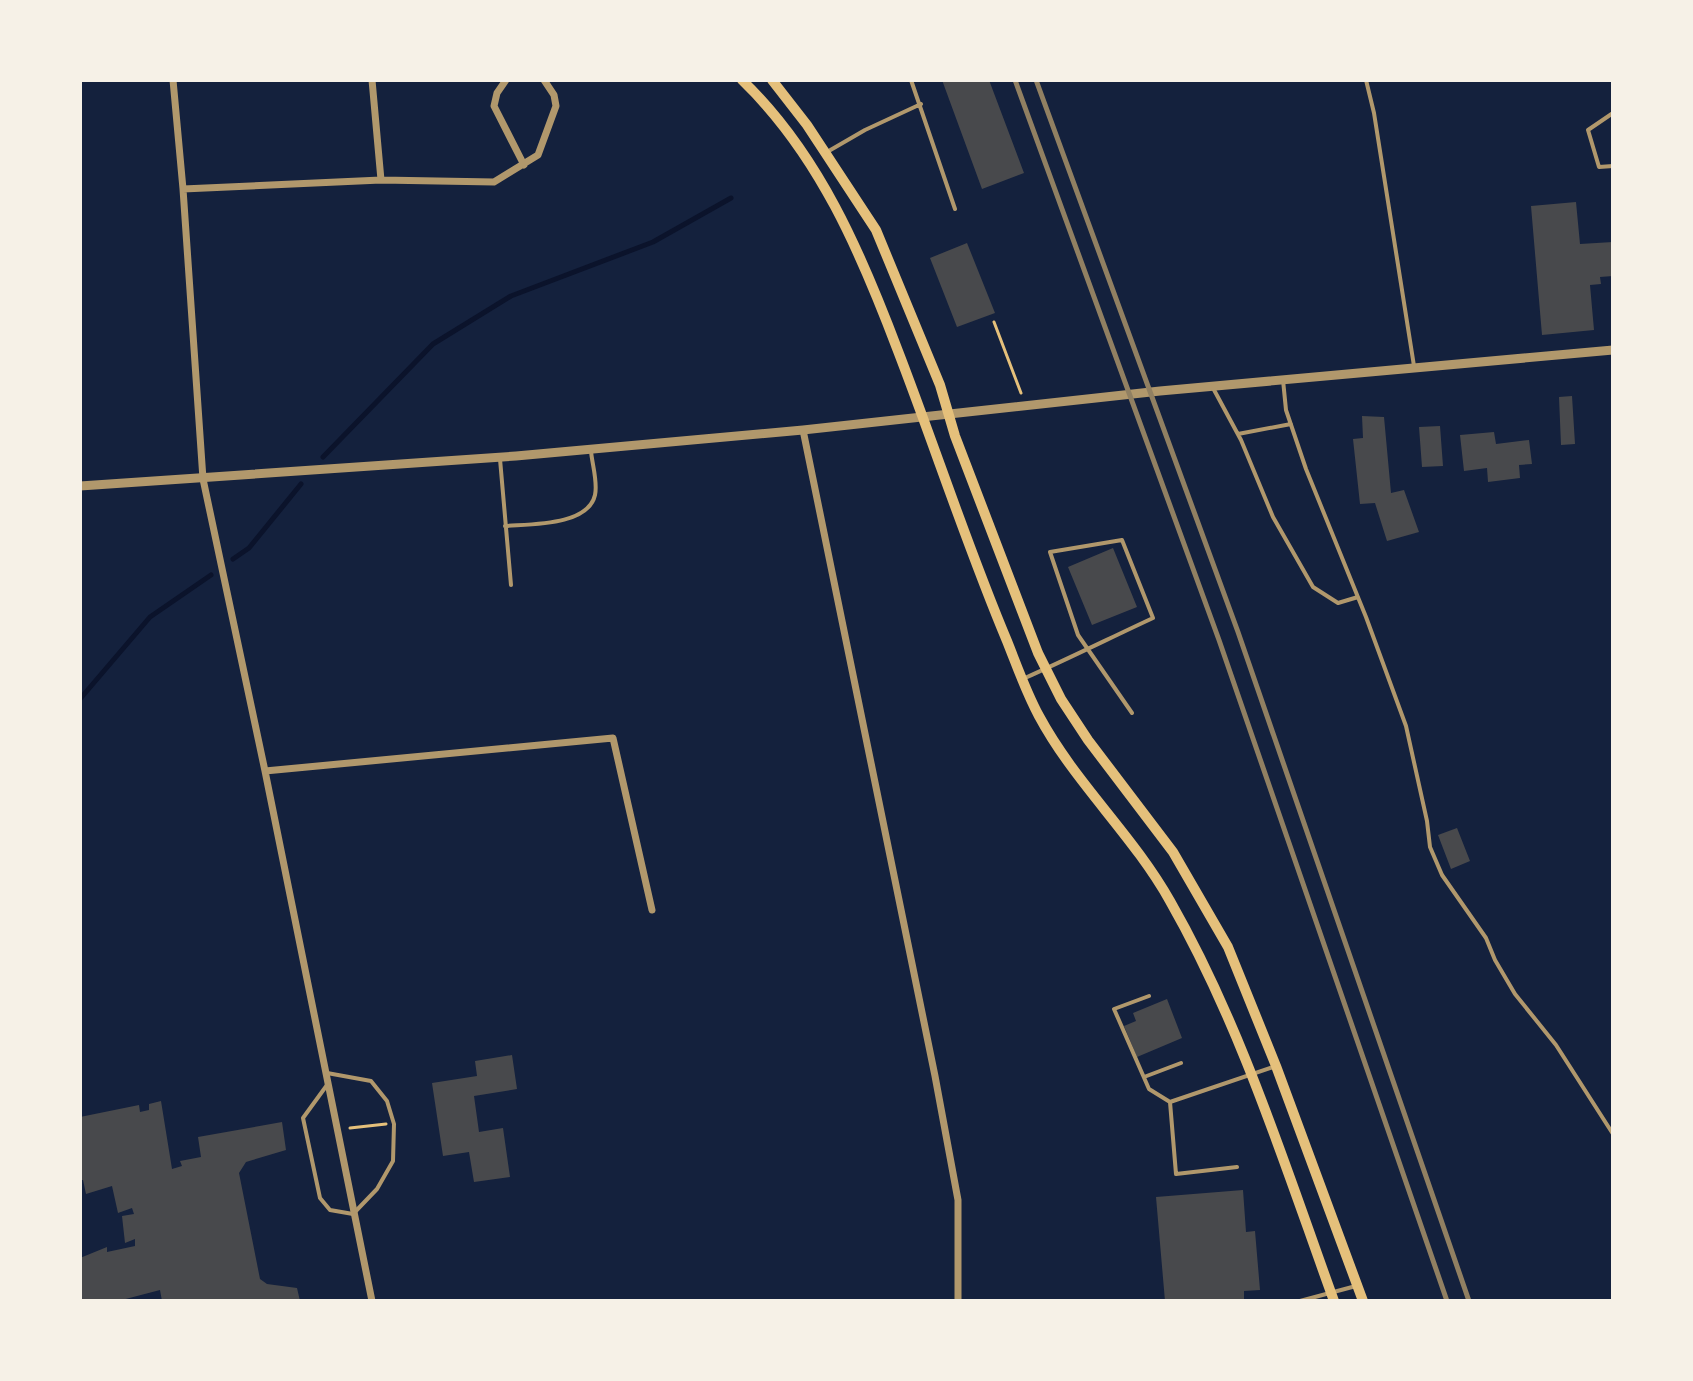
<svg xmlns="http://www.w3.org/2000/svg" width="1693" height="1381" font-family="'Asap Condensed',sans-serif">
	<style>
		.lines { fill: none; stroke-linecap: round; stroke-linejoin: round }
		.stream { stroke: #0b132b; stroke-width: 5 }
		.building { fill: #48494c }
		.path { stroke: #e5c07b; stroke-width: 3 }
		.service { stroke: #b1986c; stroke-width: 4 }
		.minor { stroke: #b1986c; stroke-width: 7 }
		.tertiary { stroke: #b1986c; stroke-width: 9 }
		.secondary { stroke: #e5c07b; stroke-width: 10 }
		.rail { stroke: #918062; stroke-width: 5 }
	</style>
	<rect width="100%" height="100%" fill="#14213d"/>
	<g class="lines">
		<path class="stream" d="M323,457L433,344L511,296L653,242L731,198
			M233,559L249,548L301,484
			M80,699L150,617L211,575"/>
	</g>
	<path class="building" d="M942,80H989L1024,173L982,189Z
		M1576,202L1580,244L1613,242V276L1600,277L1601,284L1590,285L1594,330L1542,335L1531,206Z
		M967,243L995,313L957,327L930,258Z
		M1572,396L1575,444L1561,445L1559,397Z
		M1362,416L1384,417L1391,493L1404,490L1419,532L1387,541L1375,503L1360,504L1353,439L1363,438Z
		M1440,426L1443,466L1422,467L1419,427Z
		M1494,432L1496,444L1529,440L1532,464L1519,465L1520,478L1488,482L1487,468L1464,471L1460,435Z
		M1113,548L1137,607L1092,625L1068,567Z
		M1457,828L1470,861L1451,869L1438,835Z
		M1167,999L1182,1038L1137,1057L1124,1026L1136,1021L1133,1013Z
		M512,1055L517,1089L474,1096L479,1132L503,1128L510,1177L474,1182L469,1152L443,1156L432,1083L477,1076L475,1061Z
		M161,1101L172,1169L182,1166L180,1161L201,1157L198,1137L282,1122L286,1150L246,1162L239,1173L260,1279L267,1284L297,1288L300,1301H162L160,1290L118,1301H82L80,1258L107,1247V1252L135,1246V1239L125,1243L122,1216L134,1214L132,1208L118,1213L112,1186L86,1194L83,1180H80V1117L139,1105L140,1112L149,1110V1104Z
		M1243,1190L1246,1232L1255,1231L1260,1290L1244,1291V1301H1165L1156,1197Z"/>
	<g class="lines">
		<path class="path" d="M994,322L1021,393
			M350,1128L386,1124"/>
		<path class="service" d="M911,80L955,209
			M1366,80L1374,113L1414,366
			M1613,113L1588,130L1599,167L1613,166
			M827,152L865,130L921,104
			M1283,380L1286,410L1306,469L1366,617L1406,726L1427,821L1430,847L1442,875L1486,938L1495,960L1515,994L1556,1045L1613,1134
			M1213,388L1241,440L1273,517L1313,587L1338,603L1358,597
			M1238,434L1291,424
			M500,459L511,585
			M505,526C530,524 588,526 595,495C598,482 592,464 591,451
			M1025,678C1068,659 1110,638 1153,618L1122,540L1050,552L1078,635L1132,713
			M1149,996L1114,1009L1149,1089L1170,1102L1276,1066
			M1144,1077L1181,1063
			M327,1085L303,1118L320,1198L330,1210L353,1214L377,1189L393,1161L394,1124L387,1101L371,1081L327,1073
			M1170,1102L1176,1174L1237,1167
			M1300,1301L1356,1286"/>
		<path class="minor" d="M173,80L183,189L203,479L265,771L372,1301
			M372,80L381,180
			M506,80L497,93L494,106L524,165
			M183,189L381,180L494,182L538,155L556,106L554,95L544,80
			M803,430L935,1076L958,1200V1301
			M265,771L613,738L652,910"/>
		<path class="tertiary" d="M80,486L516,456L803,430L1160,391L1613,350"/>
		<path class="secondary" d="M742,80C819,154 861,253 898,351C935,447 967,546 1007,641C1017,666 1026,692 1039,716C1075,783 1133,835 1170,901C1241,1025 1285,1166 1334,1301
			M772,80L807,125L876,230L940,385L955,436L1038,653L1061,699L1088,740L1173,852L1228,947L1276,1066L1363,1301"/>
		<path class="rail" d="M1015,80L1219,640L1447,1301
			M1036,80L1238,632L1469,1301"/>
	</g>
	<rect width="1693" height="1381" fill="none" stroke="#f6f1e7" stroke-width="164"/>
</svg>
